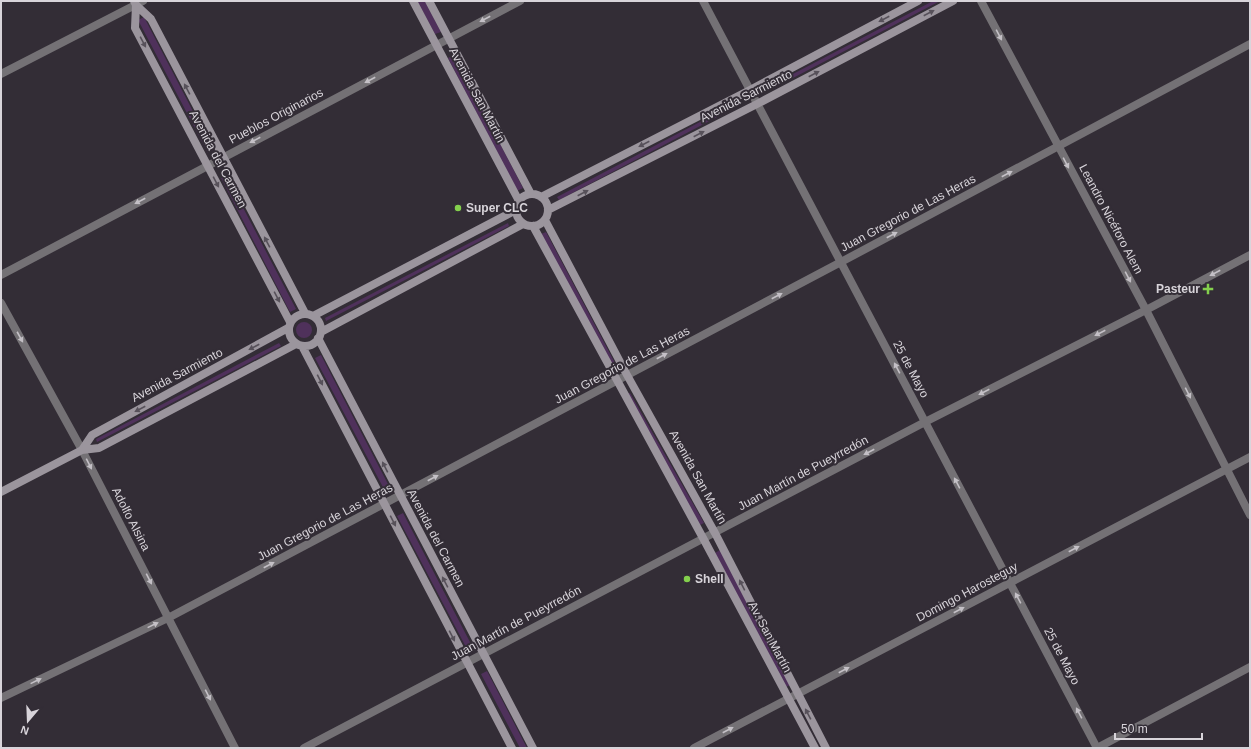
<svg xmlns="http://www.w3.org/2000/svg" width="1251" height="749" font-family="Arial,sans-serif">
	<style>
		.green { fill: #4f315b }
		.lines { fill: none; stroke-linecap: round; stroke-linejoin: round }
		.street { stroke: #747175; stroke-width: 8 }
		.secondary { stroke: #9b959d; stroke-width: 8 }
		.oneway { fill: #57515a }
		.oneway2 { fill: #c4c0c6 }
		.poi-dot { fill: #84d04d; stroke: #332d36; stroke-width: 1.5 }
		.labels { text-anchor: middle; stroke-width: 4; stroke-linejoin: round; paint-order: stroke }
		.street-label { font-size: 12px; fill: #d8d4da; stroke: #332d36 }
		.poi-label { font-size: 12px; font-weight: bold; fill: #d8d4da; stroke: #332d36; text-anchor: start }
	</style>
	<rect width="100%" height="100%" fill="#332d36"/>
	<path class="green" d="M417,1H425L441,32L435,34Z
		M933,1H940L770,90L768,87Z
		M144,17L213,150L208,153L138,20Z
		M454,55L523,188L517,191L448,58Z
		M740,101L742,104L559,200L557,197Z
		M226,175L296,309L290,312L221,178Z
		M508,223L509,226L326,321L325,318Z
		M546,232L616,365L610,368L541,234Z
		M296 330a8 8 0 1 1 16 0a8 8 0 1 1-16 0Z
		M279,343L281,346L97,442L96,439Z
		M321,355L390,488L385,491L315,358Z
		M630,393L704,523L700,525L625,395Z
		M403,513L472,646L467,649L397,516Z
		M720,550L790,685L786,687L715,553Z
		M487,671L527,748H520L481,674Z"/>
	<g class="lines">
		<path class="street" d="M703,1L1097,748
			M981,1L1146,310L1250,515
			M1,74L143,1
			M1,275L520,1
			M1,303L82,450L235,748
			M1,698L168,618L841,262L1250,44
			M304,748L925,422L1146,310L1250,255
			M694,748L1250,457
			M1097,748L1250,667"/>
		<path class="secondary" d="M134,1L136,5L151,19L305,313
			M413,1L519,201
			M429,1L531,194
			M136,5L135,28L290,322
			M516 210a16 16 0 1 1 32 0a16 16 0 1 1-32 0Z
			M541,197L750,90L918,1
			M548,210L757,104L953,1
			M545,220L627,375L715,533L826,748
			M533,226L703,538L815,748
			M289 330a16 16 0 1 1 32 0a16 16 0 1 1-32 0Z
			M313,316L516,210
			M321,332L523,224
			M318,338L533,748
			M302,346L512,748
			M82,450L92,435L288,328
			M1,492L82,450L99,448L296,344"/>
	</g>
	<defs><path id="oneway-solid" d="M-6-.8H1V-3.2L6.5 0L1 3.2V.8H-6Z"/></defs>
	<g class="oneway">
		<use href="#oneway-solid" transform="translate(929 13) rotate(-28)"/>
		<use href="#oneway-solid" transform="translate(884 19) rotate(152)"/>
		<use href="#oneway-solid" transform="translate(143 42) rotate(62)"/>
		<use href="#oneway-solid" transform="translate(814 74) rotate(-28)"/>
		<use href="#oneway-solid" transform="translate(187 89) rotate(-118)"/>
		<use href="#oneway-solid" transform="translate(699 134) rotate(-27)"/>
		<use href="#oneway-solid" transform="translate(644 144) rotate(153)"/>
		<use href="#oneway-solid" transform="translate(216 182) rotate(62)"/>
		<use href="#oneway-solid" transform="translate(583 193) rotate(-27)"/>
		<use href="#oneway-solid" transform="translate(267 242) rotate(-118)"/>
		<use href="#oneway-solid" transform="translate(277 297) rotate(62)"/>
		<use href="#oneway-solid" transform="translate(254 347) rotate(152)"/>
		<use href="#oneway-solid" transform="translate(320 380) rotate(63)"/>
		<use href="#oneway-solid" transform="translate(140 409) rotate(152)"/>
		<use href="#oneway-solid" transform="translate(385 467) rotate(-117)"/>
		<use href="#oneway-solid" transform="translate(393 521) rotate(63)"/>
		<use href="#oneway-solid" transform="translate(445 582) rotate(-118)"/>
		<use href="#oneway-solid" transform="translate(742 585) rotate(-117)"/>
		<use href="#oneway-solid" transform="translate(452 636) rotate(63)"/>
		<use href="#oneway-solid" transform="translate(808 714) rotate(-118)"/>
	</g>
	<g class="oneway2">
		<use href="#oneway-solid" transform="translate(485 19) rotate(152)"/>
		<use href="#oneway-solid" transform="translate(999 35) rotate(62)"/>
		<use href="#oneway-solid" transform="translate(370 80) rotate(152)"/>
		<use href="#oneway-solid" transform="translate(255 140) rotate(152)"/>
		<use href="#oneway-solid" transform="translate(1066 163) rotate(62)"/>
		<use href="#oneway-solid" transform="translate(1007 174) rotate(-28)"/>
		<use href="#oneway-solid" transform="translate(140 201) rotate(152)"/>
		<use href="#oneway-solid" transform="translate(892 235) rotate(-28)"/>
		<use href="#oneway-solid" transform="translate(1215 273) rotate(152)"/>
		<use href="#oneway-solid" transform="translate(1128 277) rotate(62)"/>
		<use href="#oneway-solid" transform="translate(777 296) rotate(-28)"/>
		<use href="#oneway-solid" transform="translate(1100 333) rotate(153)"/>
		<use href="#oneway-solid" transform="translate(20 337) rotate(61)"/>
		<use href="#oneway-solid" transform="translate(662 356) rotate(-28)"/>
		<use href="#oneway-solid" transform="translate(897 368) rotate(-118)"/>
		<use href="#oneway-solid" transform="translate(984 392) rotate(153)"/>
		<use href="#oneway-solid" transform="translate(1188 393) rotate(63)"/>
		<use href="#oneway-solid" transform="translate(869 452) rotate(152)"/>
		<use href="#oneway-solid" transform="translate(89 464) rotate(63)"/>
		<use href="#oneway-solid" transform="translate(433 478) rotate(-28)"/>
		<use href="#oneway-solid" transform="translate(957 483) rotate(-118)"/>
		<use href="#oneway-solid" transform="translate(1074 549) rotate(-28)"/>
		<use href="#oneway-solid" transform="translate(269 565) rotate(-28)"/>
		<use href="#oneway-solid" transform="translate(149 579) rotate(63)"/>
		<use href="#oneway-solid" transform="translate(1018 598) rotate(-118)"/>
		<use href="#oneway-solid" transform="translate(959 610) rotate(-28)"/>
		<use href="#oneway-solid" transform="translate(153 625) rotate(-26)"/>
		<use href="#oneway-solid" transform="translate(844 670) rotate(-28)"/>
		<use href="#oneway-solid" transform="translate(36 681) rotate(-26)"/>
		<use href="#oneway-solid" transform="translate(208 695) rotate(63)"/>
		<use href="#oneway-solid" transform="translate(1079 713) rotate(-118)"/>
		<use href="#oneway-solid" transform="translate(728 730) rotate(-28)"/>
	</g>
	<g class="poi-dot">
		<circle cx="458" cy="208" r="4"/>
		<path d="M1206 283h4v4h4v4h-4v4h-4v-4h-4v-4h4z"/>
		<circle cx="687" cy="579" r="4"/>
	</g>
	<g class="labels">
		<g class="street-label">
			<text transform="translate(477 95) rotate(62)" y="4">Avenida San Martín</text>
			<text transform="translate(746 96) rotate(-27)" y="4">Avenida Sarmiento</text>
			<text transform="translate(276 116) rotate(-28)" y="4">Pueblos Originarios</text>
			<text transform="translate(218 159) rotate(62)" y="4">Avenida del Carmen</text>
			<text transform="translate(908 213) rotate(-28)" y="4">Juan Gregorio de Las Heras</text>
			<text transform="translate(1111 219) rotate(62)" y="4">Leandro Nicéforo Alem</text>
			<text transform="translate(622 365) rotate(-28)" y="4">Juan Gregorio de Las Heras</text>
			<text transform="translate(911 369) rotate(62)" y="4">25 de Mayo</text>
			<text transform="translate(177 375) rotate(-28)" y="4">Avenida Sarmiento</text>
			<text transform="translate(803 473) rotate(-28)" y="4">Juan Martín de Pueyrredón</text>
			<text transform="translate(698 477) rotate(61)" y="4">Avenida San Martín</text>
			<text transform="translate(131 519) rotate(63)" y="4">Adolfo Alsina</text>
			<text transform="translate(325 522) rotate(-28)" y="4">Juan Gregorio de Las Heras</text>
			<text transform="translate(436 538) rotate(62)" y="4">Avenida del Carmen</text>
			<text transform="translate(967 592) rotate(-28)" y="4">Domingo Harosteguy</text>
			<text transform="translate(516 623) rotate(-28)" y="4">Juan Martín de Pueyrredón</text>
			<text transform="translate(770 637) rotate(62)" y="4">Av. San Martín</text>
			<text transform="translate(1062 656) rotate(62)" y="4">25 de Mayo</text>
		</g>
		<g class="poi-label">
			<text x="466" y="212">Super CLC</text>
			<text x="1200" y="293" text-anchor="end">Pasteur</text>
			<text x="695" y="583">Shell</text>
		</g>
	</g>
	<rect width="1251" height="749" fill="none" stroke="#d8d4da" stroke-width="4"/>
	<g transform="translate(28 721) rotate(199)" stroke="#332d36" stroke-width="3" paint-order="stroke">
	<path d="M0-3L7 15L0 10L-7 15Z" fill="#d8d4da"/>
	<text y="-6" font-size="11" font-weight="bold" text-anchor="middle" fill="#d8d4da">N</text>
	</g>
	<path d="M1115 733v6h87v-6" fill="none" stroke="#d8d4da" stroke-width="2"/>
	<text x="1121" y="733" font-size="12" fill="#d8d4da" stroke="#332d36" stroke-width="3" paint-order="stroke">50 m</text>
</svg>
